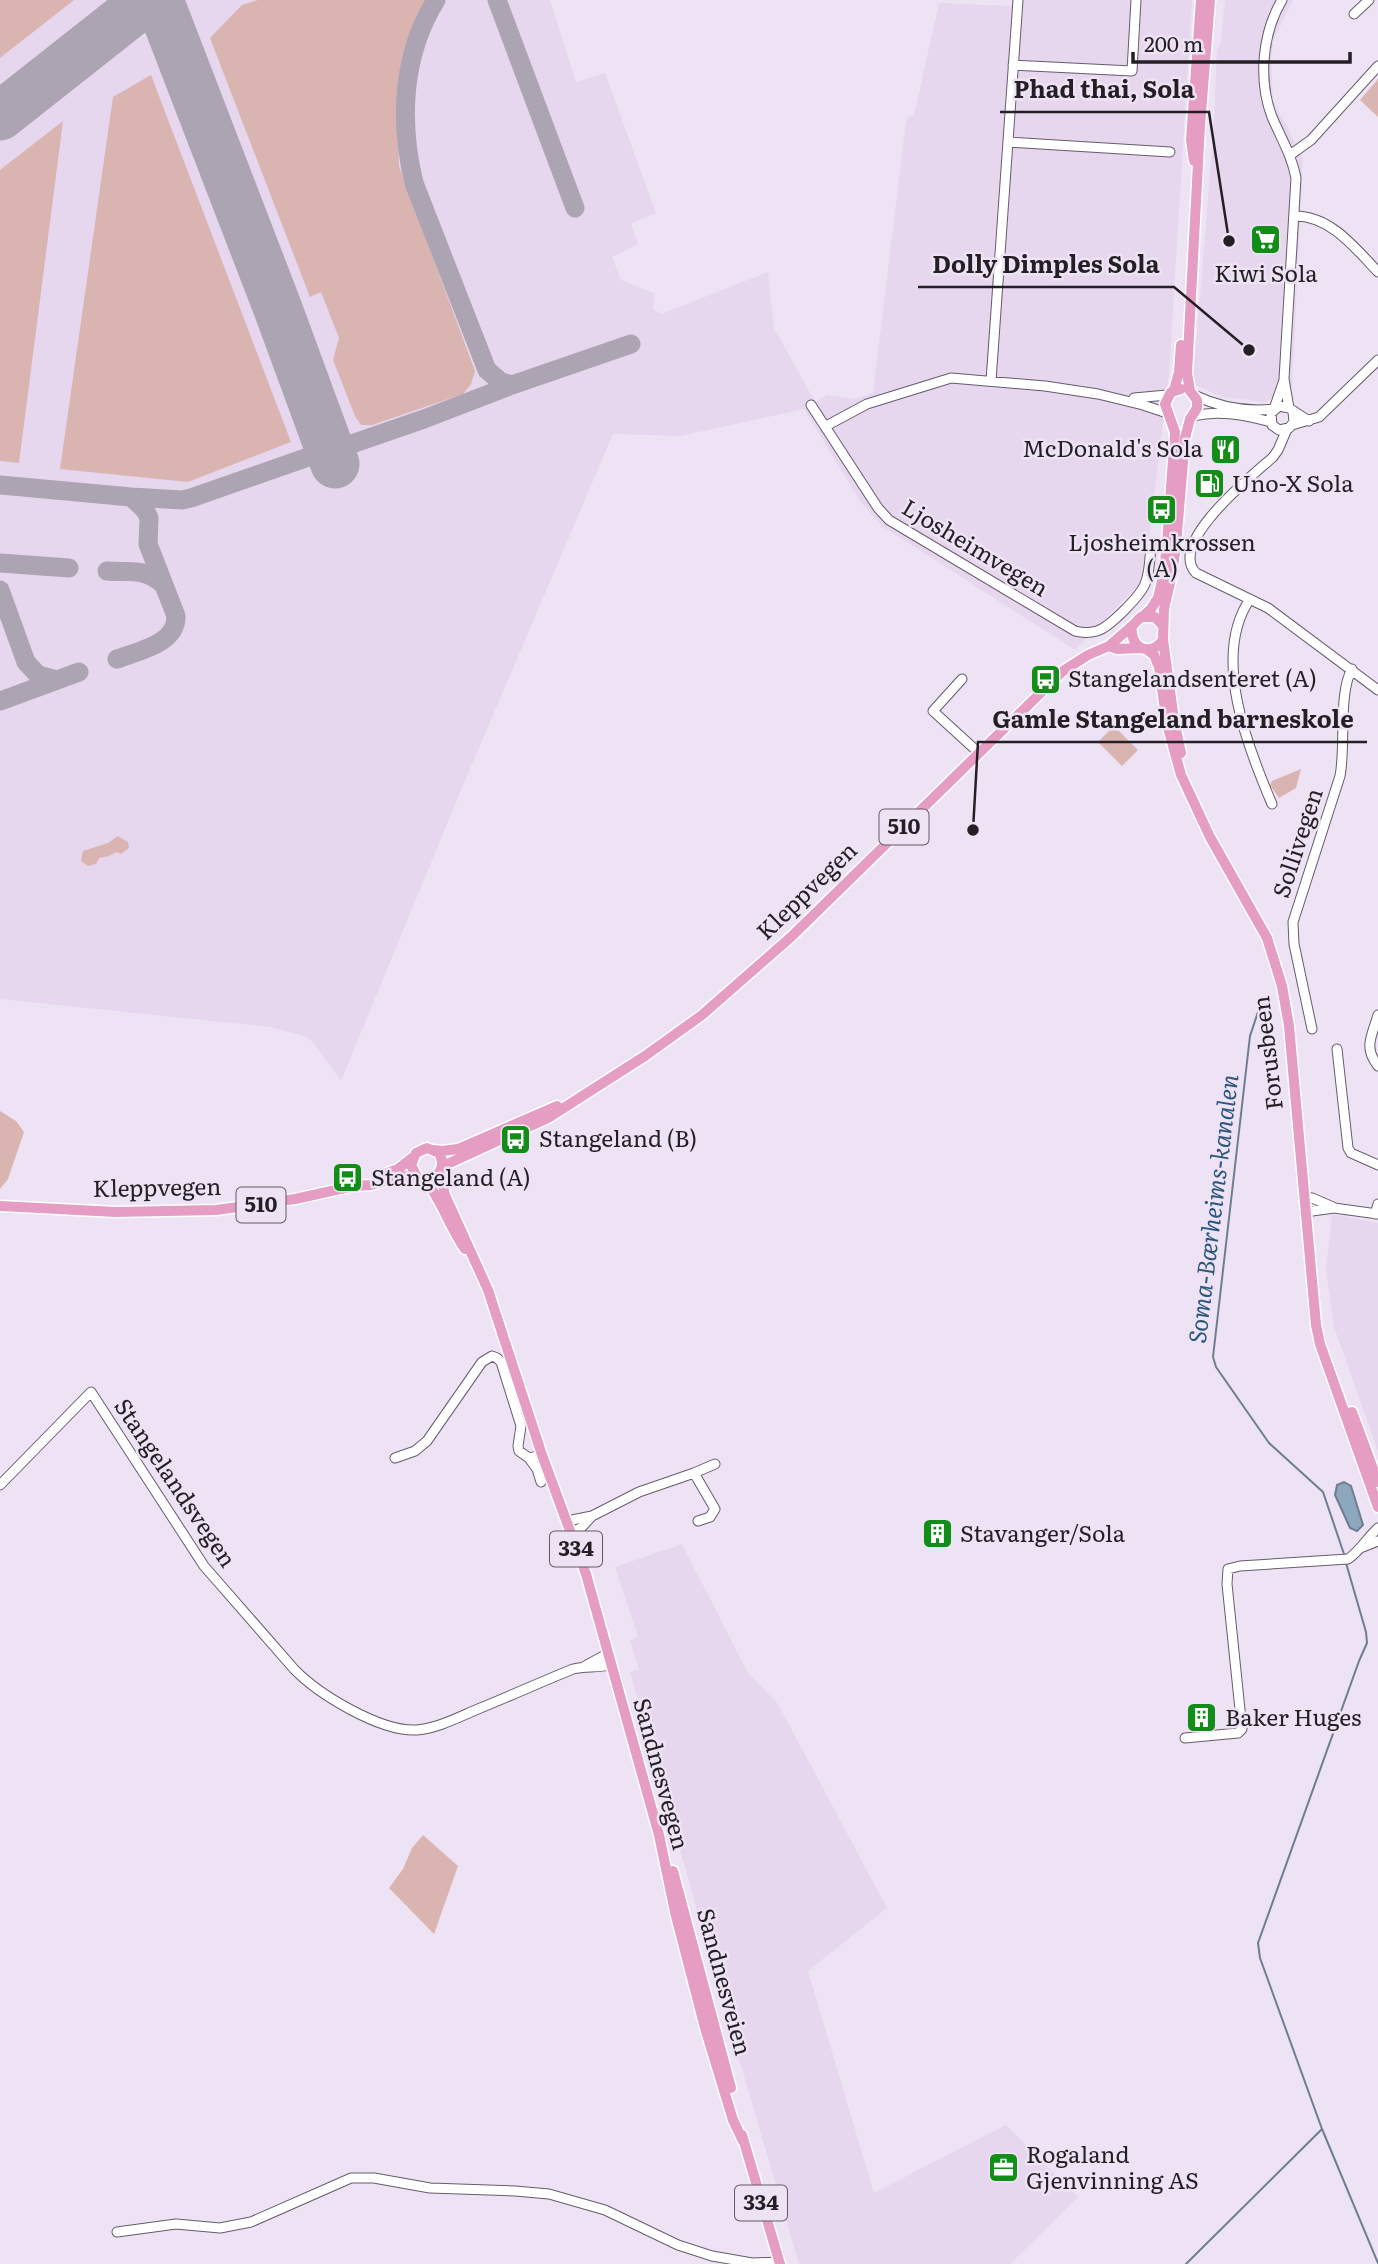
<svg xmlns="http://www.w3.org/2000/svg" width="1378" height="2264" font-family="Literata,serif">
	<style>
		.built { fill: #e6d6ee }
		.green { fill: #dab4b1 }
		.water { fill: #8da7bf; stroke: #6d7e91; stroke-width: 2 }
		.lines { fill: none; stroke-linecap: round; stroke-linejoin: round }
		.stream { stroke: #6d7e91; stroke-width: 2 }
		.taxiway { stroke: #aca4b2; stroke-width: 19 }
		.runway { stroke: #aca4b2; stroke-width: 49 }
		.minor-casing { stroke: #655c6a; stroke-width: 11 }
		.major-casing { stroke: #fff; stroke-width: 13 }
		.minor { stroke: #fff; stroke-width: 9 }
		.major { stroke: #e59dc3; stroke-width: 10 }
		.labels { text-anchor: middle; stroke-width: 5; stroke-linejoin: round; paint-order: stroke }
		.shield { fill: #eee3f4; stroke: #605a63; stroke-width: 2 }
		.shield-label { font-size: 21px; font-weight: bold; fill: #231f25 }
		.poi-label { font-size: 23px; fill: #231f25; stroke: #eee3f4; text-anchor: start }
		.street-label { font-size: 23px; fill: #231f25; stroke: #eee3f4 }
		.water-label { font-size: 24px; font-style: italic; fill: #2d577b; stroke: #eee3f4 }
		.leader { fill: none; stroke: #231f25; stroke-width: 2.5 }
		.callout-dot { fill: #231f25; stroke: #eee3f4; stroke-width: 2.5 }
		.callout-label { font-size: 24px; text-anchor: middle; font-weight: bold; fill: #231f25; stroke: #eee3f4; stroke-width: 5; stroke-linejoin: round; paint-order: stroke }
	</style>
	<rect width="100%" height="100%" fill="#eee3f4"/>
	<path class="built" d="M0,0H550L576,82L605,73L656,213L631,223L638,244L612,257L621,280L655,294L653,309L662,314L768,272L774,328L815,402L827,395L854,399L873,393L906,121L909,116L914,115L939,3L1011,6L1013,0H1192L1169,374L1144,579L1075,650L882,526L860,501L804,409L680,436L613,434L461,790L341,1081L312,1041L304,1036L270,1027L0,999Z
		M1225,0H1293L1274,39L1271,59L1273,100L1303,158L1292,387L1265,402L1222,397L1193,384L1214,123L1217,47H1220Z
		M1332,1214L1378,1223V1451L1334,1327L1326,1270Z
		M682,1544L748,1673L778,1704L887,1908L808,1971L874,2193L1006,2125L1078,2197L1010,2264H799L740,2062L630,1672L639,1669L630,1641L638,1637L615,1567Z"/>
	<path class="green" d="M0,0H74L0,58Z
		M258,0H427L408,45L397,110L399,166L475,371L471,384L463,394L372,425H361L355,416L333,360L339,338L321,292L310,297L210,38L242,5Z
		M151,75L291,442L188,482L60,469L113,97Z
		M1378,79V117L1360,100Z
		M63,121L19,463L0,461V170Z
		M1114,726L1138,750L1122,766L1098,742Z
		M1301,769L1296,788L1279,798L1270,785L1272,781Z
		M118,836L128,842L129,848L121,854L116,852L109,856L99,858L96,864L88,866L81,861L83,851L108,843Z
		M0,1111L16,1121L24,1132L8,1179L0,1189Z
		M423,1835L458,1866L434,1934L389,1888L403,1869L412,1848Z"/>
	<path class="water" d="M1344,1482L1351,1486L1363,1525L1357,1531L1350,1528L1335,1495L1337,1485Z"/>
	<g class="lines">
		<path class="stream" d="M1263,997L1250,1036L1213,1357L1216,1367L1269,1443L1323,1492L1344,1554
			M1346,1563L1366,1632L1367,1643L1359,1661L1258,1943L1260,1958L1322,2129L1378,2263
			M1186,2264L1322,2129"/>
		<path class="taxiway" d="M436,0C402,55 399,121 414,183L487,370L501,382L512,385
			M497,0L575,208
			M321,428L332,442L346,446
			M0,485L131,497L182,500L191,498L314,455L346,446L424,419L512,385L631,344
			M0,563L69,568
			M107,571C131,573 142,567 163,584
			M0,590L26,662L38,675L57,680
			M117,659C138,651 177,644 176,616L148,544L149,518L145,510L131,497
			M0,701L79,672"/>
		<path class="runway" d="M159,0L278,309L335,464
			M0,116L147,0"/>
		<defs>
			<path id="minor" d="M1282,0C1262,34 1258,80 1272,117C1281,138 1292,156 1296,178L1284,379L1289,408
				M1354,14L1369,0
				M1013,65L1132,71L1136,0
				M1008,142L1170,152
				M1290,155L1311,140L1378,66
				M1295,216C1331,216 1355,248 1378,272
				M991,381L1018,0
				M1194,395C1219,407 1247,412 1274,409
				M1134,398L1167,395
				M811,405L878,508L889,520L1075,631C1082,633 1090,633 1097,631C1110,627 1140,596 1145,584C1150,572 1150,557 1151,545
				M1274,409L1284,380
				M1293,412L1294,422L1289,428L1279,430L1272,425L1271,413L1279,406L1289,408L1309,421
				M1193,416C1219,410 1245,415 1271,422
				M1292,425L1319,417L1378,360
				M826,426L867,404L951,378L1045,386L1098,394L1143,405L1167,413
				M1287,429L1278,450L1273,457C1252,476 1167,543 1196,573L1268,608L1378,690
				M1250,599C1211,656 1248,748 1272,804
				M962,679L933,711L979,753
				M1378,1015C1372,1036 1363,1047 1378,1066
				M1312,1029L1294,944L1293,922L1340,776C1346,746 1338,693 1352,669
				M1337,1049L1348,1148L1351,1153L1378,1165
				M1304,1197L1312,1198L1333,1207
				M1305,1212L1334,1208L1378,1214
				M1375,1214L1378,1204
				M395,1458L415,1451L427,1441L482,1362L492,1356L497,1358L501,1362L521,1426L518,1446L519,1451L529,1458L542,1455
				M529,1458L537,1469L541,1482
				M694,1473L715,1509L710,1517L698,1521
				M0,1485L91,1392L204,1566L294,1669C318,1694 380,1732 417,1730C438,1728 459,1717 478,1709C510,1696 541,1682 573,1669C585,1666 597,1668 610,1665
				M567,1521L592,1516
				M571,1532L581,1528L592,1516L639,1492L694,1473L715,1464
				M1360,1548L1378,1541
				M585,1666L607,1654
				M1185,1738L1238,1733L1242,1729L1227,1584L1228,1569L1240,1566L1348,1559C1360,1551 1367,1538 1378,1528
				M117,2232L176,2224L220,2228L251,2222L351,2178H374L430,2188L515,2191L549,2194L605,2210L678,2245L712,2256L752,2263L779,2262"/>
			<path id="major" d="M1194,161L1191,140L1201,0
				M1174,390L1179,372L1181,345
				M1143,616L1151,609L1158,598L1164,572L1167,543L1175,432L1165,404L1171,392L1181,389
				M1163,626L1155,617H1141L1132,626C1129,648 1150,658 1163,640L1164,609L1172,574L1176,545L1185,438L1190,419L1197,408V400L1190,391L1187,373L1200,125L1210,0
				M1163,640L1174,720L1181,753
				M1109,646L1117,649L1141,648
				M1146,649L1154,655L1159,667L1167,724L1181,775L1210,837L1267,938L1282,986L1289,1026L1316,1325L1320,1344L1378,1507
				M433,1150L442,1151L458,1149L557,1106
				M443,1166L548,1118L645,1056L702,1015L791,937L1063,671L1088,655L1109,646L1132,626
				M440,1173L445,1195L488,1290L542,1455L586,1574L659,1835L675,1912L705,2028L733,2120L743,2141
				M382,1175L398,1169L412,1158
				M425,1180C442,1200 449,1227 465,1249
				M0,1206L116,1212L216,1210L295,1199L354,1186L371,1185L403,1176L430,1180C442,1174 445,1164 439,1153L427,1148L416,1153L411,1165L417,1177
				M1352,1412L1378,1482
				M673,1871L731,2088
				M742,2135L780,2264"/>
		</defs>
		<use href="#minor" class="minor-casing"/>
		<use href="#major" class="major-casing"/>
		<use href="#minor" class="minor"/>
		<use href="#major" class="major"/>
	</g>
	<defs>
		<symbol id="supermarket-square" viewBox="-11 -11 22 22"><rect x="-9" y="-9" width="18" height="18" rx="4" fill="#118d18" stroke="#eee3f4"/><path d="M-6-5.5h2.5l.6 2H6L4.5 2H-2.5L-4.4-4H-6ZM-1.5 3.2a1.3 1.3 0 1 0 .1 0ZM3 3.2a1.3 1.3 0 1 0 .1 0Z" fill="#fff"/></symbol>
		<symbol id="restaurant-square" viewBox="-11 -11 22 22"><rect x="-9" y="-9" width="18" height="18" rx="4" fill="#118d18" stroke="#eee3f4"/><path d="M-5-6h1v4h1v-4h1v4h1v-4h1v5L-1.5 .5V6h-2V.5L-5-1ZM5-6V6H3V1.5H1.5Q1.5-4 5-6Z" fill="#fff"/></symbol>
		<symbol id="fuel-square" viewBox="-11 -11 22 22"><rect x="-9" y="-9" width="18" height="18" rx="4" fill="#118d18" stroke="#eee3f4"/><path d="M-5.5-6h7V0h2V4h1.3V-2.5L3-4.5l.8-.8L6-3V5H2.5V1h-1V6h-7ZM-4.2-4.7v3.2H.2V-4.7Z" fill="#fff"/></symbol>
		<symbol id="bus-square" viewBox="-11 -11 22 22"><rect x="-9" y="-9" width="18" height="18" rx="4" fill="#118d18" stroke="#eee3f4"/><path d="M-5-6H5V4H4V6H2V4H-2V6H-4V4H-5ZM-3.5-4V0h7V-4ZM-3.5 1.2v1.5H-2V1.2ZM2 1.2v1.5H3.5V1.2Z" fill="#fff"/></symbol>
		<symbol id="building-square" viewBox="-11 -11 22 22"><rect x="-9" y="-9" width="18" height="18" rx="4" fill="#118d18" stroke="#eee3f4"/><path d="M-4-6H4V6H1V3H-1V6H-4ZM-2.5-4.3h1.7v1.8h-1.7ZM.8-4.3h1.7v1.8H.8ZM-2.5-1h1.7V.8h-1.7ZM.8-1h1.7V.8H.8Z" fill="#fff"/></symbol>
		<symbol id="office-square" viewBox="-11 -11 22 22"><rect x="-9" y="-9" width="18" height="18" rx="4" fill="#118d18" stroke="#eee3f4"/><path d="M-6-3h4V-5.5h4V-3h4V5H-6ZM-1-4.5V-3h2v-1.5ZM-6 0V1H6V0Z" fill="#fff"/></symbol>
	</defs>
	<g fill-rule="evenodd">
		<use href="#supermarket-square" x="1248" y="222" width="35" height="35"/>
		<use href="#restaurant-square" x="1208" y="432" width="35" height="35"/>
		<use href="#fuel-square" x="1192" y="466" width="35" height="35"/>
		<use href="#bus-square" x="1144" y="492" width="35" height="35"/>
		<use href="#bus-square" x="1028" y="662" width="35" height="35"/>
		<use href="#bus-square" x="498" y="1122" width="35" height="35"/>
		<use href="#bus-square" x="330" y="1160" width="35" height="35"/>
		<use href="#building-square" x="920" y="1516" width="35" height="35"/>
		<use href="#building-square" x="1184" y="1700" width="35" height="35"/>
		<use href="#office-square" x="986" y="2150" width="35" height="35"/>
	</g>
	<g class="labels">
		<g class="shield">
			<rect x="879.5" y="809.5" width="49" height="35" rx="5"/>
			<rect x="236.5" y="1187.5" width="49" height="35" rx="5"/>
			<rect x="550" y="1531.5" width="52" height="35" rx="5"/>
			<rect x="735" y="2185.5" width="52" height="35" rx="5"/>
		</g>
		<g class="shield-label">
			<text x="904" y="834">510</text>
			<text x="261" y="1212">510</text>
			<text x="576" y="1556">334</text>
			<text x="761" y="2210">334</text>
		</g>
		<g class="poi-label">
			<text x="1266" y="282" text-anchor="middle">Kiwi Sola</text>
			<text x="1203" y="457" text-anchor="end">McDonald's Sola</text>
			<text x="1232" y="492">Uno-X Sola</text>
			<text x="1162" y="551" text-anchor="middle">Ljosheimkrossen<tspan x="1162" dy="26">(A)</tspan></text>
			<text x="1068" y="687">Stangelandsenteret (A)</text>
			<text x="539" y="1147">Stangeland (B)</text>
			<text x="371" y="1186">Stangeland (A)</text>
			<text x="960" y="1542">Stavanger/Sola</text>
			<text x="1225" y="1726">Baker Huges</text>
			<text x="1026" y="2163">Rogaland<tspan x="1026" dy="26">Gjenvinning AS</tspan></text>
		</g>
		<g class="street-label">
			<text transform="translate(975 548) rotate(31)" y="8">Ljosheimvegen</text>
			<text transform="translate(1298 843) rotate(-72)" y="8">Sollivegen</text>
			<text transform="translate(807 891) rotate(-44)" y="8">Kleppvegen</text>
			<text transform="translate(1268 1053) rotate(-97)" y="8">Forusbeen</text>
			<text transform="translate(157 1188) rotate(-1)" y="8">Kleppvegen</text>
			<text transform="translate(175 1483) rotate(56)" y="8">Stangelandsvegen</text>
			<text transform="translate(661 1774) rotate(75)" y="8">Sandnesvegen</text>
			<text transform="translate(724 1982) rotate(75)" y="8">Sandnesveien</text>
		</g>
		<g class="water-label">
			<text transform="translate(1214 1209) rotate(-83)" y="8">Soma-Bærheims-kanalen</text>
		</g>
	</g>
	<path class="leader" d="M1229 241L1209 112H1000M1249 350L1174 287H918M973 830L978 742H1367"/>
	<g class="callout-dot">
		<circle cx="1229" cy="241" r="7"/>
		<circle cx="1249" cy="350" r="7"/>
		<circle cx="973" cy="830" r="7"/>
	</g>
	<g class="callout-label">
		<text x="1104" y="98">Phad thai, Sola</text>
		<text x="1046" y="273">Dolly Dimples Sola</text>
		<text x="1173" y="728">Gamle Stangeland barneskole</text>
	</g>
	<path d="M1133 52v10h217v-10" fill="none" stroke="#231f25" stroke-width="3.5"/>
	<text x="1144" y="52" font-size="21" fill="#231f25" stroke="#eee3f4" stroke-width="5" paint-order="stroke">200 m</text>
</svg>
